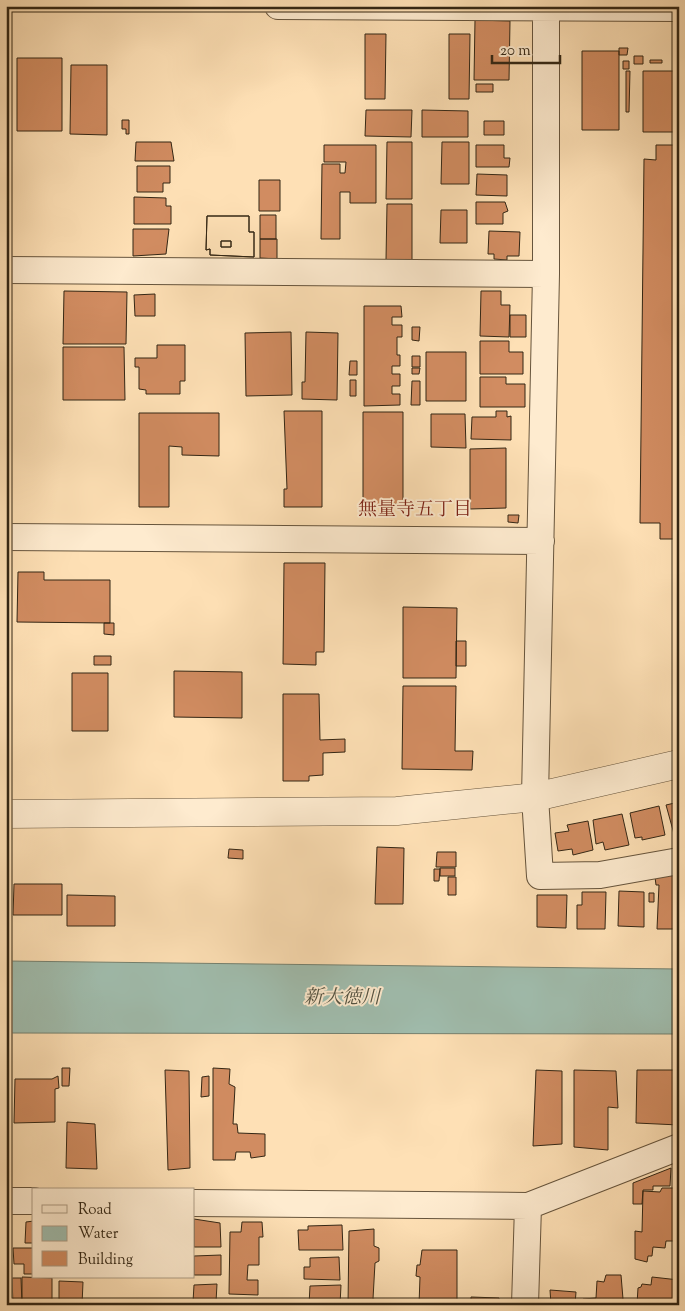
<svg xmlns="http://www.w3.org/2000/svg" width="685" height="1311" font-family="'Sorts Mill Goudy','Noto Serif JP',serif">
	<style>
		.water { fill: #a0bdae; stroke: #748170 }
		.building { fill: #d18c61; stroke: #332614; fill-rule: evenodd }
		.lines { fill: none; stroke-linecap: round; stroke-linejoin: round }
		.minor-casing { stroke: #66543c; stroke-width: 28 }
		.tertiary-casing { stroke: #66543c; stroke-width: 29 }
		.minor { stroke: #feebcf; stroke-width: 26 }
		.tertiary { stroke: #feebcf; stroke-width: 28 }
		.labels { text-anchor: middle; stroke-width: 4; stroke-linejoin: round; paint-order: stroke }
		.neighbourhood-label { font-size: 19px; fill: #7a1f14; stroke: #feebcf }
		.water-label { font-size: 19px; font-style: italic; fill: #545342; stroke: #feebcf }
	</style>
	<rect width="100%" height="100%" fill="#fee0b5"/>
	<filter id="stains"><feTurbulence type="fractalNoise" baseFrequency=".004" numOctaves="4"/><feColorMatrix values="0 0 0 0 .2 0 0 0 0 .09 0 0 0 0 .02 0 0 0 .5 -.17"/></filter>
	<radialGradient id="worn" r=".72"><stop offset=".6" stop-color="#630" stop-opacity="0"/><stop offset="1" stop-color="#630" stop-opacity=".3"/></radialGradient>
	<path class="water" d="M6,961L679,969V1034L6,1033Z"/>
	<path class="building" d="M475,20L510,21L509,80H474Z
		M365,34H386L385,99H365Z
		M449,34H470L469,99H449Z
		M619,48H628L627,55H619Z
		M582,51H619V130H582Z
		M634,56H643V64H634Z
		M17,58H62V131H17Z
		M650,60H662V63H650Z
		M623,61H629V69H623Z
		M71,65H107V135L70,134Z
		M626,71H630L629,112H626Z
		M643,71H679V132H643Z
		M476,84H493V92H476Z
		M366,110H412L411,137L365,136Z
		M422,110L468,111V137H422Z
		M122,120H129V134H126V129H122Z
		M484,121H504V135H484Z
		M136,142H171L174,161H135Z
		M387,142H412V199H386Z
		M442,142H469V184H441Z
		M324,145H376V203H350V192H340V239H321L322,164H340V173H345L346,162H324Z
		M476,145H504V158H510L509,167H476Z
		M656,145H679V539H660V523H640L644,159L656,160Z
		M137,166H170V183H163V192H137Z
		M477,174L507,175V196L476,195Z
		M259,180H280V211H259Z
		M134,197L166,198V206H171V224H134Z
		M476,202H505L508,211L503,213V224H476Z
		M387,204H412V261L386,260Z
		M441,210H467V243H440Z
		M260,215H276V239H260Z
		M207,216H249V232H254V257L210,255V249L206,250ZM221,241H231V247H221Z
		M207,216H249V232H254V257L210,255V249L206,250Z
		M133,229H169L166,254L133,256Z
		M489,231L520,232L519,256H507V260L494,259V254H488Z
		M260,239H277V259L260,258Z
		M221,241H231V247H221Z
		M64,291L127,292L126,344H63Z
		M481,291H501V305H510L509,337L480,336Z
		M155,294V316H135L134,295Z
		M364,306H401L402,317H392V325H402V337H397V355H400V366H392V374H400V386H392V394H400V405L364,406Z
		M510,315H526V337H510Z
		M412,327H420L419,341L412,340Z
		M291,332L292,395L246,396L245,333Z
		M306,332L338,333L337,400L302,399V382H305Z
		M480,341H509V352H523V374H480Z
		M157,345H185V381H180V394H146V390L139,389V367H135V358H157Z
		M63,347H124L125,400H63Z
		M426,352H466V401H426Z
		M412,356H420V367H412Z
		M350,361H357V375H349Z
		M412,368H420L419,374H412Z
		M480,377H506V384H525V407H480Z
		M350,380H356V396H350Z
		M412,381H420V405H411Z
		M284,411H322V507H284V489H287Z
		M496,411H507V417L511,416V440L471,439L472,417H496Z
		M363,412H403V504L363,505Z
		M139,413H219V456L182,455V447L169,446V507H139Z
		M431,414H465L466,448L431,447Z
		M506,448V508L470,509V449Z
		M508,515H519L518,523L508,522Z
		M284,563H325L324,652H316V665L283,664Z
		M18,572H44V580H110V623L17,622Z
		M403,607L457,608L456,678H403Z
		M104,623H114V635L104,634Z
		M456,641H466V666H456Z
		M94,656H111V665H94Z
		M174,671L242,672V718L174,717Z
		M72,673H108V731H72Z
		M403,686H456L455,751H473L472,770L402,769Z
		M283,694H319L320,740L345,739V752L323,753V775L309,776V781H283Z
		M679,802V833L674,834L666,805Z
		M659,806L665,835L642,840V837L635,838L630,813Z
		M622,814L629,845L605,850L603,842L596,844L593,820Z
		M588,821L593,850L573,855L572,849L558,851L555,833L569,831L567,825Z
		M377,847L404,848L403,904H375Z
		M229,849L243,850V859L228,858Z
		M437,852H456V867H436Z
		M440,868H455V876H440Z
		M434,869H440L439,881H434Z
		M679,873V922H676V929H657L659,885H656L655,877Z
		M448,877H456V895H448Z
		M14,884H62V915H13Z
		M619,891L644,892V927L618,926Z
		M582,892H606L605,929H577V905H582Z
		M649,893H654V902H649Z
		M67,895L115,896V926H67Z
		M537,895H567L566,928L537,927Z
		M62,1068H70L69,1086H62Z
		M213,1068L230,1069L229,1084L235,1087L233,1124H237L238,1133L265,1134V1156L251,1158L250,1152H236L235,1160H213Z
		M165,1070L189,1071L190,1168L168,1170Z
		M536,1070L562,1071V1144L533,1146Z
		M574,1070L616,1071L618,1108L608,1107V1150L574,1147Z
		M637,1070H679V1125L636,1123Z
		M58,1076L59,1088L55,1089V1122L14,1123L15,1079H52Z
		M209,1076V1096L201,1097L202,1077Z
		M67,1122L95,1124L97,1169L66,1168Z
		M671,1168L670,1186H653V1190H643L642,1204H633V1183Z
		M662,1188H676V1241H666L665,1248L653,1247L652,1256H648L647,1262L635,1259V1231L642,1232L643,1191L660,1192Z
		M194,1219L220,1223L221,1247H194Z
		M34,1221V1243H25L26,1222Z
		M242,1222H262L263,1237H259V1265H248L247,1280H258V1295L229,1294L230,1232H241Z
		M342,1225L343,1250H299L298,1230H308V1226Z
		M374,1229V1246L379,1248V1261L375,1263L373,1299L377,1300V1305H348L349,1231Z
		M13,1248H34V1274H24V1264H14Z
		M422,1250H457V1305H419L420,1277L416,1276L417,1265H420Z
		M221,1255V1275H194V1256Z
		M339,1257L340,1280L304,1279V1267H310V1258Z
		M606,1275H621L623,1299L619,1301L618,1305H582L583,1299L596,1298L597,1281L604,1282Z
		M22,1277L52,1278V1303L22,1304Z
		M652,1277L679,1280V1305L637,1304L638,1288L641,1287L642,1284L651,1285Z
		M12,1278H21L22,1305H13Z
		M59,1281L83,1282L82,1305H59Z
		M217,1284L216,1302H193L194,1285Z
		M341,1285L340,1305H309L310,1286Z
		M550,1290L576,1292L575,1305H551Z
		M471,1297L499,1298V1305H471Z
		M263,1300V1304L269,1303V1305H228V1302Z"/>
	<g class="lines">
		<defs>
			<path id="minor" d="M278,6L679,8
				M546,9V274L535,797L540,876L600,875L679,861
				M6,270L546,274
				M6,537L541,541
				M6,1201H34
				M194,1203L528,1206L679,1147
				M525,1305L528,1206"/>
			<path id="tertiary" d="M6,814L397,811L535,797L679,764"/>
		</defs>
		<use href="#minor" class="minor-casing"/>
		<use href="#tertiary" class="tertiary-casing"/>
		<use href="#minor" class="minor"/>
		<use href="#tertiary" class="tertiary"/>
	</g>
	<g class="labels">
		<g class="neighbourhood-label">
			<text x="415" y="515">無量寺五丁目</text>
		</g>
		<g class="water-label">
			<text x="342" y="1003">新大徳川</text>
		</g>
	</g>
	<rect width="685" height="1311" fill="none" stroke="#fee0b5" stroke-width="25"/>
	<rect x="8" y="8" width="670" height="1296" fill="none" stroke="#332614" stroke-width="2.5"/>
	<rect x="12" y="12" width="660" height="1286" fill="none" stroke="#332614"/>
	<rect x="32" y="1188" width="162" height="90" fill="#feebcf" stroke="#ad9c84"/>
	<rect x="42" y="1205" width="25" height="8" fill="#feebcf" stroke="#ad9c84"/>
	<text x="78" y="1214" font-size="15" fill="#332614">Road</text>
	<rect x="42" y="1226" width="25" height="15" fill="#a0bdae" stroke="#ad9c84"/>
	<text x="78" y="1238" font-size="15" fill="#332614">Water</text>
	<rect x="42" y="1251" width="25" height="15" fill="#d18c61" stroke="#ad9c84"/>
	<text x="78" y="1264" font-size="15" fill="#332614">Building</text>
	<path d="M492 55v8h68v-8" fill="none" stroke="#332614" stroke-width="2.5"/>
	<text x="500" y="55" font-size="15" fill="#332614" stroke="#feebcf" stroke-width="4" paint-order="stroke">20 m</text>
	<rect width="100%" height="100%" filter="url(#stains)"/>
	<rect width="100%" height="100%" fill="url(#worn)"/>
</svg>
